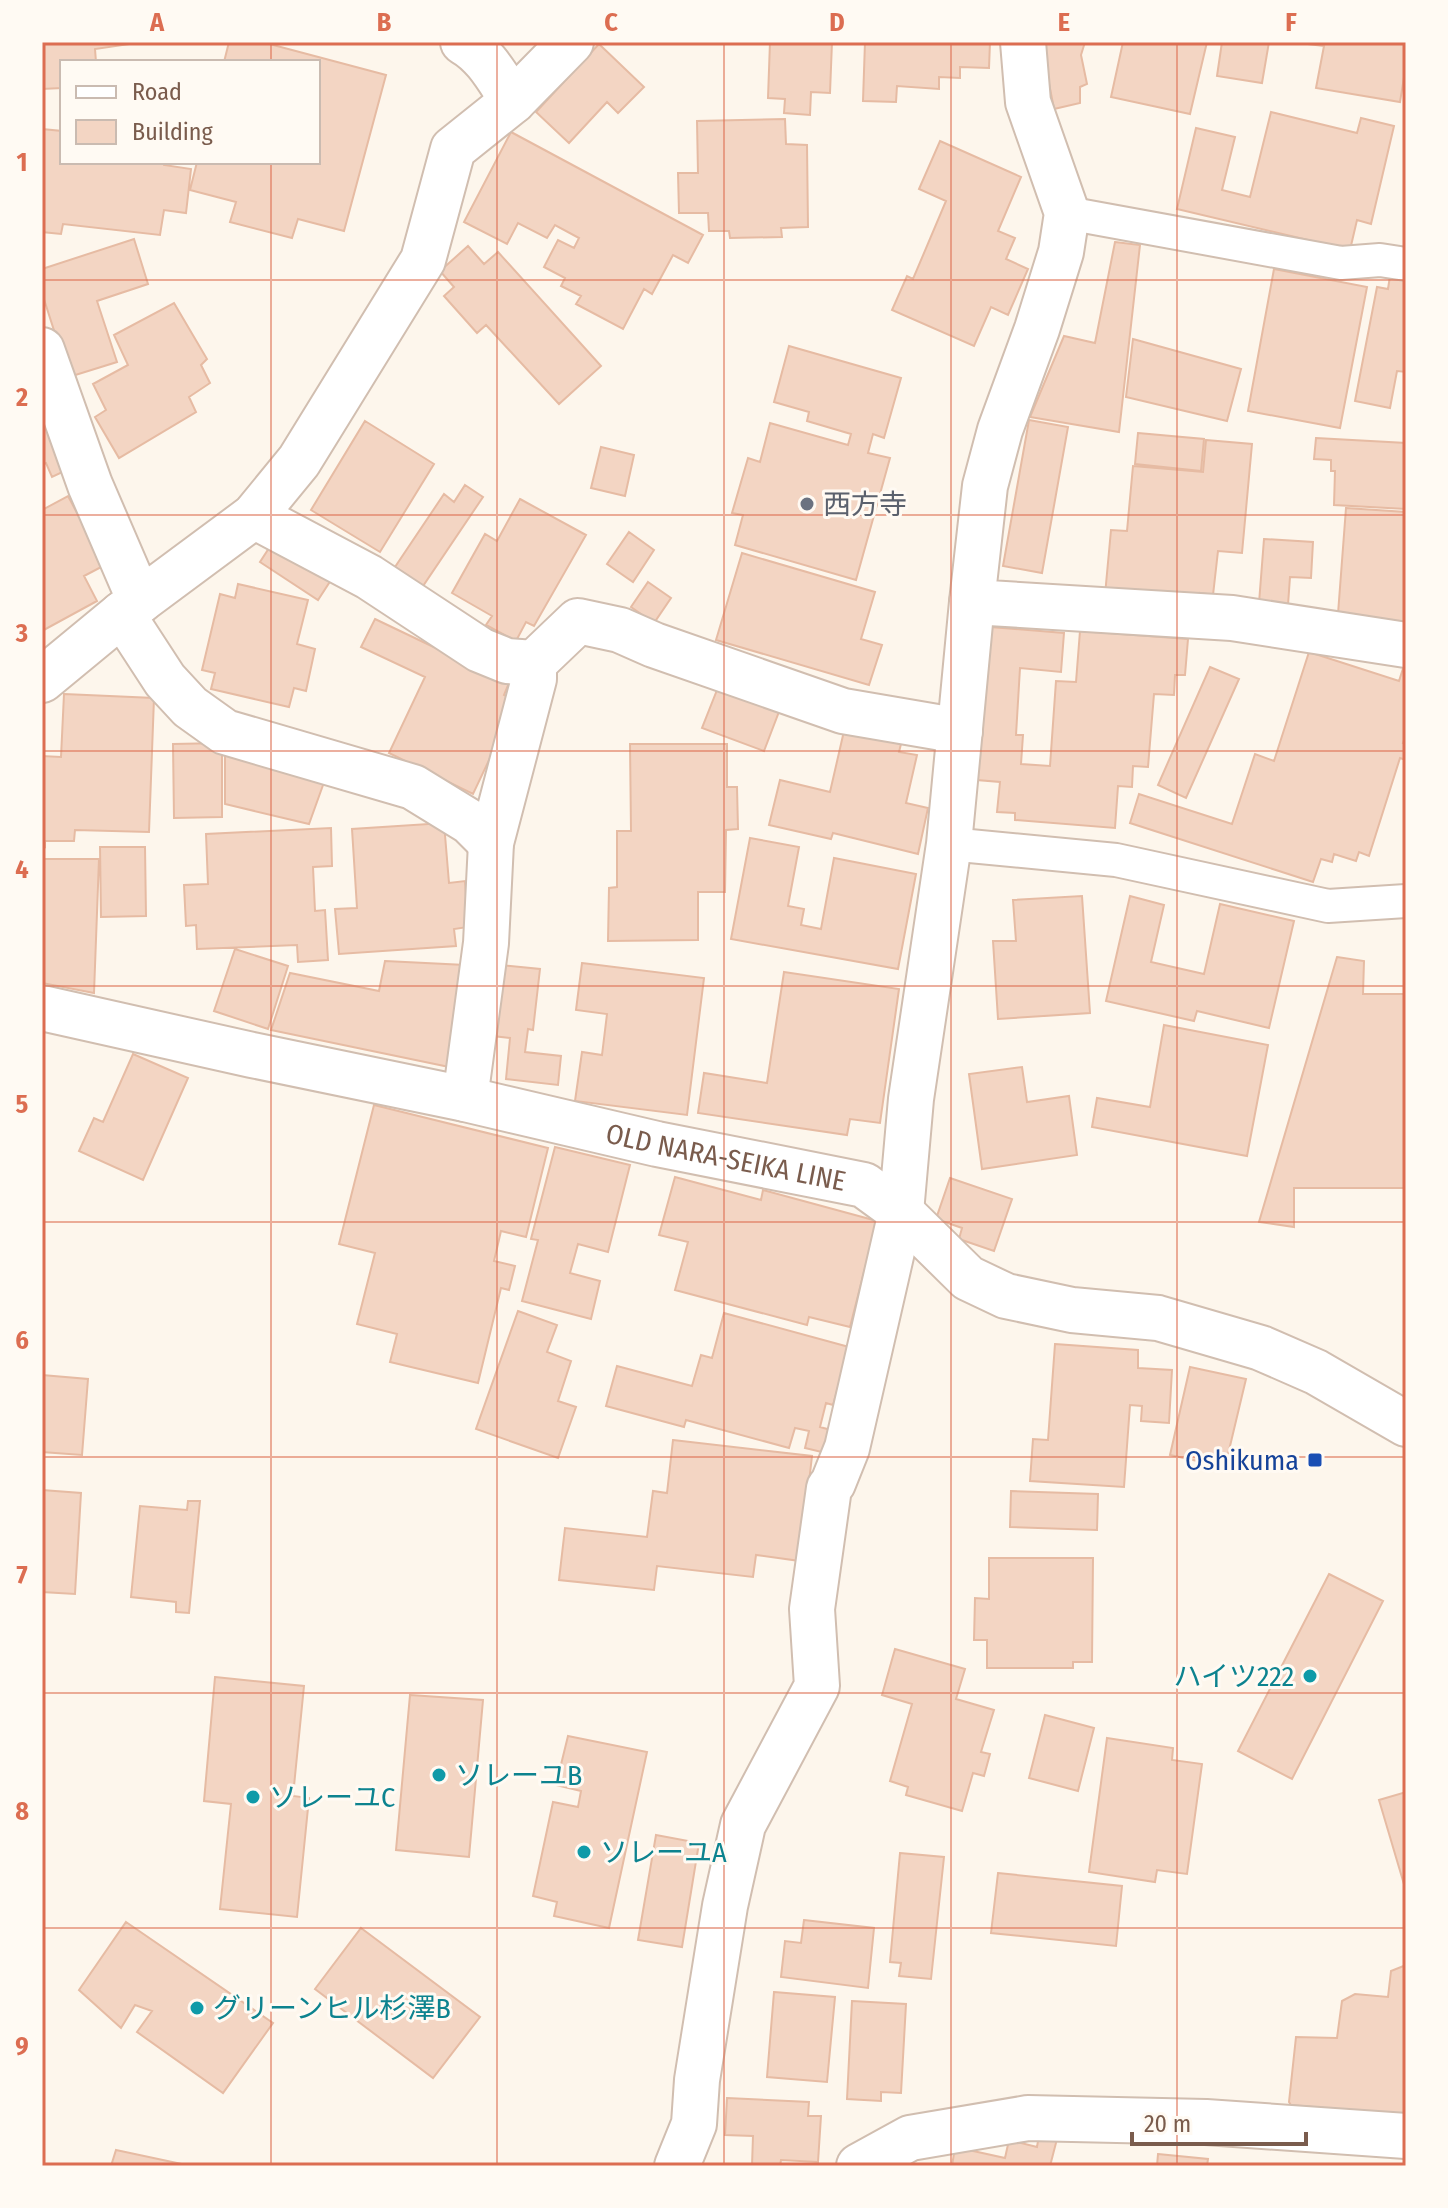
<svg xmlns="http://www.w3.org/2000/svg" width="1448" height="2208" font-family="'Fira Sans Condensed','Noto Sans JP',sans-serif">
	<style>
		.building { fill: #f3d5c3; stroke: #e6bba3; stroke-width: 2 }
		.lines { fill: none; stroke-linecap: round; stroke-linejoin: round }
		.service-casing { stroke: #d1beb0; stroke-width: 36 }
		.minor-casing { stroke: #d1beb0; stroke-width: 48 }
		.service { stroke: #fff; stroke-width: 32 }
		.minor { stroke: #fff; stroke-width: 44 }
		.grid { fill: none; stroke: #dc6d51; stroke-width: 2; stroke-opacity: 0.55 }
		.worship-dot { fill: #6b7280; stroke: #fffaf3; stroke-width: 3 }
		.transit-dot { fill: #1a4fb4; stroke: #fffaf3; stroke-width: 3 }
		.culture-dot { fill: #0f9aa8; stroke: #fffaf3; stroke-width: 3 }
		.labels { text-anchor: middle; stroke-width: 6; stroke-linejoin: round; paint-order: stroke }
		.worship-label { font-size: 28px; fill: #5b616d; stroke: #fffaf3; text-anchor: start }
		.street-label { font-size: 28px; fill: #7a5c4d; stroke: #fffaf3 }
		.transit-label { font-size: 28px; fill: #164399; stroke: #fffaf3; text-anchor: end }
		.culture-label { font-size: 28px; fill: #0d838f; stroke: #fffaf3; text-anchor: start }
		.neatline { fill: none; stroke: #dc6d51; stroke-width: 3 }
		.grid-label { font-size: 26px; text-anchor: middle; font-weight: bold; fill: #dc6d51 }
	</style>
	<rect width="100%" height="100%" fill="#fdf6ec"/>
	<path class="building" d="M42,42H130V44L95,49L96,62H62V88L42,89Z
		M229,42H262L386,75L344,231L298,219L292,238L230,222L236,202L190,190L197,162H318V62H224Z
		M770,42H832L830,93L811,92L810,115L784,113L785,99L768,98Z
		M865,42H990L989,68L960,67V78L939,77V89L897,86L896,102L863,101Z
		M1041,42H1085L1081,55L1087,84L1080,87V103L1054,109Z
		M1123,42H1207L1190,114L1111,97Z
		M1222,42H1269L1262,83L1217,76Z
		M1308,42H1406V65L1400,102L1316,88L1324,46L1307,44Z
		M599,44L644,87L618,113L607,102L569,143L536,112Z
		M1271,112L1357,133L1361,118L1394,126L1371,224L1357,220L1350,250L1177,209L1196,128L1235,137L1222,190L1250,197Z
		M785,119L786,144L807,145L808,227L781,228L782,237L730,238L729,231H709L708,213H679L678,173H698L697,121Z
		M42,129L62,131V162H164V165L191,169L186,213L164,210L160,235L63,224L61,234L42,232Z
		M511,132L703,235L688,263L673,255L652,294L644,289L623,329L576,304L581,296L561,286L565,278L544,267L558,240L574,248L579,238L555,225L547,238L518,223L507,244L464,222Z
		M940,141L1021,177L998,231L1015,238L1006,259L1028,269L1008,315L991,307L974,346L892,310L907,276L913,279L946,201L919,189Z
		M134,239L148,284L97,301L117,362L69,377L42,293V269Z
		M1115,242L1140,245L1119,432L1030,417L1064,336L1095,343Z
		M468,246L484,264L498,252L601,366L559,404L486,325L477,333L444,296L454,287L440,271Z
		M1274,269L1367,287L1340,428L1248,411Z
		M1390,276L1406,279V372L1397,371L1390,408L1355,401L1377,287L1388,289Z
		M174,303L207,359L201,365L210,383L189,397L196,412L119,458L95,417L106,410L93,384L128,365L114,335Z
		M1133,339L1241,369L1227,421L1126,397Z
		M789,346L901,378L884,438L873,434L868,453L890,458L856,580L735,545L743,515L732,513L748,458L760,462L770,423L848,445L851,434L807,421L809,412L774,402Z
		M42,407L71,468L52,477L46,463L42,465Z
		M1029,420L1068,427L1042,573L1003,566Z
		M365,421L434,464L380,552L311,510Z
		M1138,433L1204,439L1201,471L1135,464Z
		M1316,438L1406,443V509L1334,505L1335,471H1331V460L1314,459Z
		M1206,440L1252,444L1242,553L1218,551L1213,595L1200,593L1199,603L1105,595L1111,530L1127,531L1133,466L1203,472Z
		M601,447L634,455L625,496L591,488Z
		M465,485L483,497L423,586L395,567L444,494L454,502Z
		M68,496L105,565L84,576L97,601L42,631V510Z
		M520,499L586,535L534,626L526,622L516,641L486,625L492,616L452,593L485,534L497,541Z
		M1346,508L1406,512V632L1337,627Z
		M629,532L654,550L633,582L607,564Z
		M1264,539L1313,542L1311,578L1290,577L1288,605L1259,603Z
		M273,542L331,580L318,600L260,562Z
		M742,553L875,592L861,639L882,645L869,685L716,640Z
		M648,582L671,598L654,623L631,607Z
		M238,584L308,600L297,644L315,649L306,691L294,688L289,707L211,689L215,673L202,670L220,594L235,598Z
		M375,619L509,683L504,695L517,701L473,794L389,753L425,677L361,647Z
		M990,627L1064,633L1061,672L1020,668L1016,735H1023L1021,764L1050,766L1056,681L1076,682L1080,631L1188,639L1185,675H1175L1174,695L1154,694L1148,767L1133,766L1132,787L1118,786L1115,828L1015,820V813L997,812L1000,782L977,780Z
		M1309,652L1399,681L1406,659V734L1403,743L1406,744V760L1400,758L1369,856L1359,852L1356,861L1334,854L1332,862L1321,859L1313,882L1130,823L1139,794L1232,824L1255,754L1274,761Z
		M1210,667L1239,679L1186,798L1158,785Z
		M719,685L780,709L764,751L702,728Z
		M64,694L154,698L149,832L75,830L74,841H45V847L42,846V756L61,757Z
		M844,731L901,744L899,752L917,755L906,803L928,808L918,854L833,833L831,839L769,825L780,780L830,792Z
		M222,743V817L174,818L173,744Z
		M630,744H727V787H737L738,829L726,830L725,892H698V940L608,941L609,888L617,887V831H631Z
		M225,745L327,774L309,824L225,804Z
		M444,823L449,883L465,881L468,927L454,929L456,946L339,954L335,909L357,908L352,829Z
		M331,828L332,866L313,867L315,911L325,910L328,960L298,962L297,945L197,949L196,925L186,926L184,885L208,884L206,834Z
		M750,838L799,847L788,906L804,909L801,925L821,929L834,858L916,874L898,969L731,939Z
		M100,847H145L146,916L101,917Z
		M42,859H99L94,993L42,983Z
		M1082,896L1090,1013L998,1019L993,941H1016L1013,900Z
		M1130,896L1164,905L1151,962L1204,974L1220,904L1294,921L1269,1028L1197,1011L1194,1021L1106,1001Z
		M235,949L288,966L268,1029L214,1011Z
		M1337,957L1364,961L1363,994H1406V1188H1294V1227L1259,1222Z
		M385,961L465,965L454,1068L271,1030L290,973L379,991Z
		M582,963L704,978L687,1115L575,1101L582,1052L602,1055L607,1014L576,1010Z
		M501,965L540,969L533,1030L528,1029L525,1052L561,1056L558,1085L506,1079L510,1038L493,1036Z
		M784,972L899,989L880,1123L850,1119L847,1135L698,1113L704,1073L767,1083Z
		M1164,1025L1268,1045L1247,1156L1092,1127L1097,1098L1150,1107Z
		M133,1054L188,1078L143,1180L79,1151L94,1118L103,1122Z
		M1022,1067L1027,1102L1069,1096L1077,1155L982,1169L969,1074Z
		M374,1105L548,1148L526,1237L501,1231L494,1261L515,1266L509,1290L501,1288L478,1383L390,1362L397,1334L357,1324L375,1253L339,1244Z
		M555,1147L630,1165L608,1252L578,1244L570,1273L600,1281L591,1319L522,1301L538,1240L531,1239Z
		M675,1177L761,1200L763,1190L877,1221L850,1327L809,1317L807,1325L675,1290L688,1242L659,1235Z
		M950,1178L1012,1199L994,1251L959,1239L962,1228L936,1219Z
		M518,1311L557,1325L547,1352L571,1361L558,1401L576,1407L558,1458L476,1429Z
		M724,1313L849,1347L833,1405L826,1403L820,1427L831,1430L826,1453L805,1448L809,1431L795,1428L789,1448L686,1420L684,1427L606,1406L617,1366L692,1386L701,1355L712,1358Z
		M1055,1344L1138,1350V1368L1172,1370L1169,1423L1141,1421L1142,1406L1130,1405L1124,1487L1030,1481L1033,1439L1048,1440Z
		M1190,1367L1246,1379L1225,1467L1170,1455Z
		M42,1375L88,1379L82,1455L42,1452Z
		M673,1440L812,1456L800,1561L756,1555L753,1577L657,1566L654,1590L559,1580L565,1528L647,1537L653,1491L667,1493Z
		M42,1490L81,1493L75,1594L42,1592Z
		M1011,1491L1098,1494L1097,1530L1010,1527Z
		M188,1501H200L189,1613L176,1612V1602L131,1597L140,1506L187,1510Z
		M989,1558H1093L1092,1662H1073V1668H987V1640H974L975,1598L989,1599Z
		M1329,1574L1383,1601L1292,1779L1238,1751Z
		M895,1649L965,1669L956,1699L994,1710L981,1752L990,1754L984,1776L973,1773L962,1811L906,1795L908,1787L890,1781L912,1704L882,1695Z
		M215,1677L304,1686L293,1796L309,1798L297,1917L220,1909L231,1804L204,1801Z
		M410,1695L483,1700L469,1857L396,1850Z
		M1045,1715L1094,1728L1078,1791L1029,1778Z
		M568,1736L647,1752L609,1928L554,1916L557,1902L533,1896L553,1802L578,1807L581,1791L556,1785Z
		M1107,1738L1173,1748L1172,1760L1202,1764L1187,1874L1157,1870L1155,1882L1089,1872Z
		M1406,1792V1891L1379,1800Z
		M656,1835L699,1843L682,1947L638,1940Z
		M900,1853L944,1857L931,1979L899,1976L901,1963L890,1962Z
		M998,1873L1122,1886L1116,1946L991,1933Z
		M804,1920L874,1928L868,1988L781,1977L785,1941L801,1943Z
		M126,1922L273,2023L223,2093L137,2032L152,2011L135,2005L121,2028L79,1990Z
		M361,1928L480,2017L433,2078L315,1989Z
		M1406,1965V2115L1291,2105L1289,2102L1296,2037L1337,2038L1342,2001L1355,1994L1388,1997L1391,1971Z
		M774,1992L835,1997L827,2082L767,2077Z
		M852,2001L906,2004L901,2093L881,2092V2101L847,2099Z
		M727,2098L809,2102L808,2116H821L818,2162L781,2160L780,2166H752L753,2136L725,2135Z
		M1039,2135L1057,2139L1050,2166H952L955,2147L1005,2158L1009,2140L1037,2147Z
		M116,2150L191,2166H111Z
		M1158,2154L1208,2159L1207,2166H1157Z"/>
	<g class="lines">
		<defs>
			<path id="service" d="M1067,213L1341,263L1380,260L1406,264
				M949,844L1116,860L1328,906L1406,901"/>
			<g id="minor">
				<path d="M463,42C486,55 498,79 513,101"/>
				<path d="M1023,42L1028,102L1067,213L1061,252L1037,329L1000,430L985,486L972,602L1232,618L1406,645"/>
				<path d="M42,350L90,485L140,601"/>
				<path d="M254,516L369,577L480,650L507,661L534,663L578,621L620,630L654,645L843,711L960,731"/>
				<path d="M122,614L165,680L190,707L225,732L413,787L470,822L491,843"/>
				<path d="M42,680L122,614L254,516L299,461L423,260L453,149L513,101L571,42"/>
				<path id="s1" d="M42,1008L252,1055L465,1099L657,1144L864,1185L901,1212L968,1278L1006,1296L1072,1310L1158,1318L1261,1348L1316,1372L1406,1424"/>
				<path d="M465,1099L486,943L491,843L534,679V663"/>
				<path d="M677,2166L694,2124L697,2080L725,1906L743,1825L817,1686L812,1609L829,1488L833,1483L847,1448L901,1212L911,1099L949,844L972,602"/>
				<path d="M859,2166L910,2138L1028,2118L1206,2122L1406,2136"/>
			</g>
		</defs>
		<use href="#service" class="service-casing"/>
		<use href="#minor" class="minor-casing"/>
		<use href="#service" class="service"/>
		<use href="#minor" class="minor"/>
	</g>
	<path class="grid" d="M271,42V62M497,42V2166M724,42V2166M951,42V2166M1177,42V2166M271,162V2166M42,280H1406M42,515H1406M42,751H1406M42,986H1406M42,1222H1406M42,1457H1406M42,1693H1406M42,1928H1406"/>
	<circle class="worship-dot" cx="807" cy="504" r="8"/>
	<rect class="transit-dot" x="1307" y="1452" width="16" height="16" rx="4"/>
	<g class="culture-dot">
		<circle cx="1310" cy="1676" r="8"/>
		<circle cx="439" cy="1775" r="8"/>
		<circle cx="253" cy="1797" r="8"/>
		<circle cx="584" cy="1852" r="8"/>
		<circle cx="197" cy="2008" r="8"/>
	</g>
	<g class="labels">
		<g class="worship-label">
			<text x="823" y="514">西方寺</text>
		</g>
		<g class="street-label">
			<text dy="10" stroke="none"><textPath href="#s1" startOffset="700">OLD NARA-SEIKA LINE</textPath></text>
		</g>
		<g class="transit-label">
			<text x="1299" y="1470">Oshikuma</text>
		</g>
		<g class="culture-label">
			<text x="1294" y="1686" text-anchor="end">ハイツ222</text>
			<text x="455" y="1785">ソレーユB</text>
			<text x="269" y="1807">ソレーユC</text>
			<text x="600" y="1862">ソレーユA</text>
			<text x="213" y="2018">グリーンヒル杉澤B</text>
		</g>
	</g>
	<rect width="1448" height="2208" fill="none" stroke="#fffaf3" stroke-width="88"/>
	<rect x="60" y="60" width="260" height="104" fill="#fffaf3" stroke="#cabbb1" stroke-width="2"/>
	<rect x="76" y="86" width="40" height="12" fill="#ffffff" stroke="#cabbb1" stroke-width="2"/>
	<text x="132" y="100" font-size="24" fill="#7a5c4d">Road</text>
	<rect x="76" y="120" width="40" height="24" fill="#f3d5c3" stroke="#cabbb1" stroke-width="2"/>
	<text x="132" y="140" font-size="24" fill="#7a5c4d">Building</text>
	<path d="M1132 2132v12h174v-12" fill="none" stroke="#7a5c4d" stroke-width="4"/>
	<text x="1144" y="2132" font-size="24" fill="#7a5c4d" stroke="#fffaf3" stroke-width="6" paint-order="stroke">20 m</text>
	<rect x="44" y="44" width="1360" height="2120" class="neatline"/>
	<g class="grid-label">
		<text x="157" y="31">A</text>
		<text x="384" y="31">B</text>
		<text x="611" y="31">C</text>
		<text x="837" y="31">D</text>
		<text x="1064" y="31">E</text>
		<text x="1291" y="31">F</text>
		<text x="22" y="171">1</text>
		<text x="22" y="406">2</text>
		<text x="22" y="642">3</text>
		<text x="22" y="878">4</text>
		<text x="22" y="1113">5</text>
		<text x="22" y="1349">6</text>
		<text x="22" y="1584">7</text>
		<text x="22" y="1820">8</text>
		<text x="22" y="2055">9</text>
	</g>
</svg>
